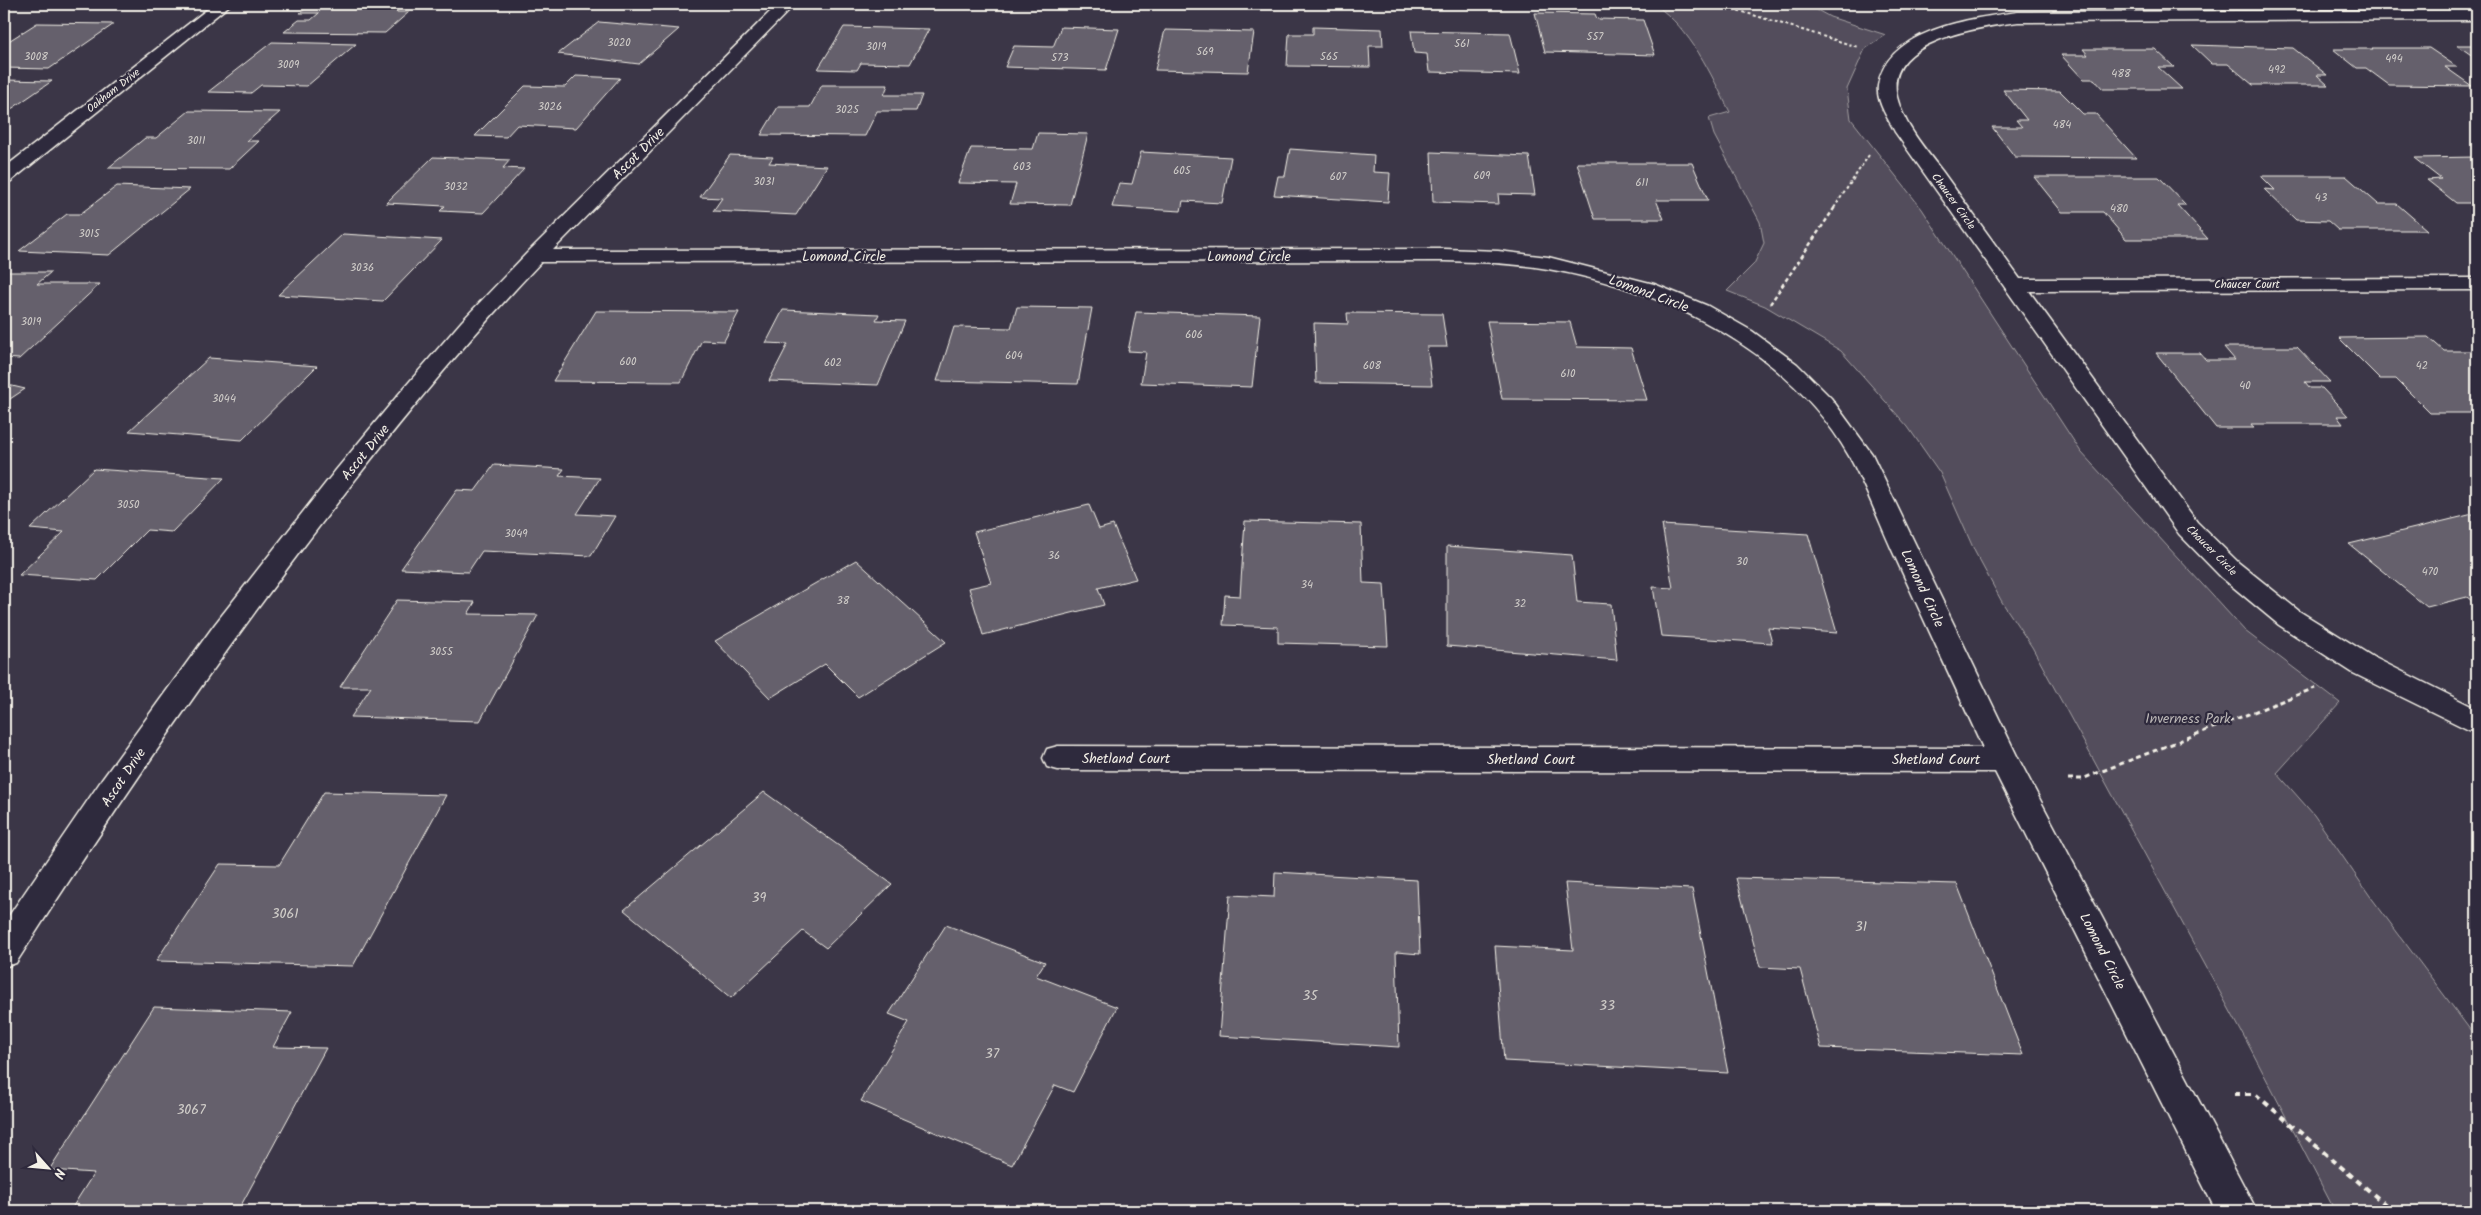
<svg xmlns="http://www.w3.org/2000/svg" width="2481" height="1215" font-family="Kalam,sans-serif">
	<style>
		.green { fill: #534e5c; stroke: #a4a0a2 }
		.building { fill: #65616c; stroke: #f4f1e8 }
		.lines { fill: none; stroke-linecap: round; stroke-linejoin: round }
		.street-casing { stroke: #f4f1e8; stroke-width: 3 }
		.path-far3 { stroke: #f4f1e8; stroke-width: 2; stroke-dasharray: 3 2.5; stroke-linecap: butt }
		.path-far2 { stroke: #f4f1e8; stroke-width: 2.5; stroke-dasharray: 4 3; stroke-linecap: butt }
		.path-far1 { stroke: #f4f1e8; stroke-width: 3; stroke-dasharray: 5 4; stroke-linecap: butt }
		.path { stroke: #f4f1e8; stroke-width: 4; stroke-dasharray: 6 5; stroke-linecap: butt }
		.street { fill: #2f2a3d; fill-rule: evenodd }
		.labels { text-anchor: middle; stroke-width: 4.5; stroke-linejoin: round; paint-order: stroke }
		.number-label { font-size: 11px; fill: #d0cdc9 }
		.far-street-label { font-size: 11px; fill: #f4f1e8; stroke: #2f2a3d }
		.street-label { font-size: 14px; fill: #f4f1e8; stroke: #2f2a3d }
		.park-label { font-size: 14px; fill: #bcb8b7; stroke: #2f2a3d }
		.near-number-label { font-size: 14px; fill: #d0cdc9 }
	</style>
	<rect width="100%" height="100%" fill="#3b3647"/>
	<filter id="ink" filterUnits="userSpaceOnUse"><feTurbulence type="fractalNoise" baseFrequency=".02" numOctaves="2"/><feDisplacementMap in="SourceGraphic" scale="10" xChannelSelector="R" yChannelSelector="G"/><feConvolveMatrix kernelMatrix="1 2 1 2 8 2 1 2 1" color-interpolation-filters="sRGB"/></filter>
	<g filter="url(#ink)">
		<path class="green" d="M1654,4H1806L1830,17L1886,35L1865,49L1847,89L1851,119L1922,209L2081,452L2245,631L2340,703L2277,773L2314,815L2370,896L2477,1039V1211H2335L2246,1040L2032,647L2002,602L1975,552L1940,473L1908,427L1841,351L1765,306L1727,291L1754,264L1764,243L1760,222L1714,135L1709,118L1730,112C1710,73 1692,30 1654,4Z"/>
		<path class="building" d="M311,4H405L396,12H409L385,33L284,32L299,20H311L319,13H300Z
			M1535,13L1595,14L1597,19L1643,20L1655,55L1545,52Z
			M599,22L679,29L639,64L558,54Z
			M37,23L114,24L49,69L4,68V44Z
			M844,27L929,29L910,64L861,63L857,70L818,69Z
			M1061,27L1119,29L1106,70L1005,67L1014,46L1053,47Z
			M1313,27L1382,29L1383,46H1369L1370,67L1287,66L1289,34H1313Z
			M1165,30L1254,32L1248,72L1155,70Z
			M1411,31L1510,33L1520,74L1429,72L1427,54L1414,53Z
			M272,42L356,44L307,86L261,85L251,93L208,92Z
			M2192,45L2293,48L2327,75H2317L2328,85H2253L2228,64H2212Z
			M2457,45H2477V59Z
			M2372,48H2429L2457,67H2445L2472,86L2389,85L2366,68H2357L2333,49H2373Z
			M2083,49H2155L2174,67H2158L2182,89H2103L2094,79H2083L2061,55H2088Z
			M576,76L620,78L576,128L517,125L506,137L475,136L525,86L565,87Z
			M4,80L52,81L4,114Z
			M822,85H888L884,95H922L916,111H877L865,136L761,135L778,107H810Z
			M2003,90L2060,91L2083,114H2096L2136,158L2015,157L1992,127H2022L2016,120H2027Z
			M189,111L280,112L247,141H259L229,169L108,168L145,138H156Z
			M1038,133L1088,134L1070,205L1010,204L1016,184L958,183L971,148L1033,149Z
			M1290,149L1374,155L1373,172L1390,173L1388,202L1274,195L1278,176H1285Z
			M1141,152L1231,157L1222,203L1183,201L1181,211L1112,207L1119,183L1132,184Z
			M1431,152L1529,156L1535,195L1498,194L1499,204L1433,202Z
			M730,155L773,157L769,163L827,166L796,215L713,211L722,198L700,197Z
			M433,157L510,160L503,168L524,169L483,213L440,211L445,206L386,203Z
			M2477,157V203H2456L2427,180L2441,179L2414,158Z
			M1577,163H1692L1708,200H1656L1664,219H1595Z
			M2261,176H2346L2378,204H2397L2427,230H2338L2328,221L2296,220L2264,189L2275,190Z
			M2034,177H2159L2186,205H2177L2208,239H2126L2103,212H2062Z
			M117,186L190,189L109,255L19,251L67,214H80Z
			M343,234L442,240L383,301L278,295Z
			M4,272H51L37,284H100L19,359L4,358Z
			M1017,307L1092,308L1078,384L937,381L954,327L1011,328Z
			M783,310L879,314L876,320L905,321L878,385L769,381L788,344L766,343Z
			M596,311L739,312L724,341L702,340L681,382L553,381Z
			M1136,312L1260,316L1252,387L1141,383L1146,352L1128,351Z
			M1347,313L1442,314L1447,347H1427L1432,385L1316,383L1314,323L1348,324Z
			M1487,321L1570,322L1577,347L1631,348L1647,400L1502,399Z
			M2428,337L2444,351H2477V413H2430L2396,379H2380L2339,338Z
			M2224,347H2297L2330,382H2305L2310,388H2322L2348,416H2337L2343,424H2251L2254,428H2216L2156,353H2200L2206,360H2235Z
			M209,358L317,366L242,440L129,431Z
			M4,384L25,389L4,403Z
			M494,465L564,469L559,476L600,478L577,514L615,516L591,556L482,551L468,572L401,569L457,490L475,491Z
			M94,469L224,478L172,532L147,530L97,580L19,575L64,532L30,529Z
			M1089,505L1099,529L1113,525L1136,579L1098,588L1104,605L983,635L969,588L991,583L974,532Z
			M2477,513V605L2467,597L2427,607L2349,544Z
			M1245,521L1361,524L1363,583L1384,584L1388,646L1278,643V627L1223,625L1225,595L1240,596Z
			M1662,525L1808,534L1837,633L1768,628L1772,643L1661,636L1653,587L1673,588Z
			M1447,546L1572,555L1577,602L1611,604L1617,660L1447,646Z
			M856,560L946,642L858,697L825,664L770,698L715,641Z
			M397,600L475,602L468,614L538,615L480,721L351,717L371,687H340Z
			M324,792L446,795L353,966L156,961L220,864L279,865Z
			M764,792L892,884L826,948L803,931L731,998L624,910Z
			M1275,872L1417,880L1420,954L1396,952L1399,1047L1219,1036L1230,895L1274,897Z
			M1736,878L1957,884L2023,1055L1821,1048L1800,969L1760,967Z
			M1565,883L1692,889L1728,1073L1504,1061L1495,946L1573,950Z
			M946,925L1045,962L1036,976L1117,1007L1073,1092L1055,1085L1012,1165L861,1101L909,1022L889,1014Z
			M154,1007L292,1012L273,1047L326,1048L238,1211H70L94,1173L49,1170Z"/>
		<g class="lines">
			<defs>
				<path id="street" d="M214,4H231L11,181L4,183V168Z
					M778,4H795L553,250L1445,249L1498,251L1548,257L1654,284L1708,306L1752,331L1797,364L1831,398L1872,454L2018,758L2257,1211H2216L1995,772L1058,770L1047,767L1043,758L1047,749L1058,746L1983,748C1953,682 1922,616 1892,550C1878,519 1865,485 1849,456C1789,350 1664,289 1548,269C1514,263 1479,262 1445,261L541,262C466,341 397,425 331,511C218,657 115,808 16,963L4,967V923L101,781L215,624L336,470L398,395L462,321L528,252Z
					M2477,10V20L2018,22C1981,27 1883,40 1897,97C1904,125 1925,149 1942,171C1968,207 1994,243 2020,279L2477,278V290L2029,291L2197,522L2239,563L2299,611L2373,657L2477,709V734L2353,673L2279,625L2221,577L2179,534L1895,132C1888,118 1876,102 1878,86C1886,29 1973,18 2018,12Z"/>
			</defs>
			<use href="#street" class="street-casing"/>
			<path class="path-far3" d="M1717,4L1858,47
				M1834,208L1869,155"/>
			<path class="path-far2" d="M1770,304L1835,207"/>
			<path class="path-far1" d="M2068,779H2082L2315,688"/>
			<path class="path" d="M2234,1094H2255L2393,1211"/>
			<use href="#street" class="street"/>
		</g>
	</g>
	<g class="labels">
		<g class="number-label">
			<text x="1595" y="40">557</text>
			<text x="619" y="46">3020</text>
			<text x="1462" y="47">561</text>
			<text x="876" y="50">3019</text>
			<text x="1205" y="55">569</text>
			<text x="36" y="60">3008</text>
			<text x="1329" y="60">565</text>
			<text x="1060" y="61">573</text>
			<text x="2394" y="62">494</text>
			<text x="288" y="68">3009</text>
			<text x="2277" y="73">492</text>
			<text x="2121" y="77">488</text>
			<text x="550" y="110">3026</text>
			<text x="847" y="113">3025</text>
			<text x="2062" y="128">484</text>
			<text x="196" y="144">3011</text>
			<text x="1022" y="170">603</text>
			<text x="1182" y="174">605</text>
			<text x="1482" y="179">609</text>
			<text x="1338" y="180">607</text>
			<text x="764" y="185">3031</text>
			<text x="1642" y="186">611</text>
			<text x="456" y="190">3032</text>
			<text x="2321" y="201">43</text>
			<text x="2119" y="212">480</text>
			<text x="89" y="237">3015</text>
			<text x="362" y="271">3036</text>
			<text x="31" y="325">3019</text>
			<text x="1194" y="338">606</text>
			<text x="1014" y="359">604</text>
			<text x="628" y="365">600</text>
			<text x="833" y="366">602</text>
			<text x="1372" y="369">608</text>
			<text x="2422" y="369">42</text>
			<text x="1568" y="377">610</text>
			<text x="2245" y="389">40</text>
			<text x="224" y="402">3044</text>
			<text x="128" y="508">3050</text>
			<text x="516" y="537">3049</text>
			<text x="1054" y="559">36</text>
			<text x="1742" y="565">30</text>
			<text x="2430" y="575">470</text>
			<text x="1307" y="588">34</text>
			<text x="843" y="604">38</text>
			<text x="1520" y="607">32</text>
			<text x="441" y="655">3055</text>
		</g>
		<g class="far-street-label">
			<text transform="translate(113 90) rotate(-38)" y="4">Oakham Drive</text>
			<text transform="translate(1954 201) rotate(54)" y="4">Chaucer Circle</text>
			<text x="2247" y="288">Chaucer Court</text>
			<text transform="translate(2212 550) rotate(45)" y="4">Chaucer Circle</text>
		</g>
		<g class="street-label">
			<text transform="translate(638 153) rotate(-45)" y="5">Ascot Drive</text>
			<text x="844" y="261">Lomond Circle</text>
			<text x="1249" y="261">Lomond Circle</text>
			<text transform="translate(1649 293) rotate(20)" y="5">Lomond Circle</text>
			<text transform="translate(365 452) rotate(-51)" y="5">Ascot Drive</text>
			<text transform="translate(1923 588) rotate(65)" y="5">Lomond Circle</text>
			<text x="1126" y="763">Shetland Court</text>
			<text x="1531" y="764">Shetland Court</text>
			<text x="1936" y="764">Shetland Court</text>
			<text transform="translate(123 777) rotate(-56)" y="5">Ascot Drive</text>
			<text transform="translate(2103 951) rotate(63)" y="5">Lomond Circle</text>
		</g>
		<g class="park-label">
			<text x="2188" y="723">Inverness Park</text>
		</g>
		<g class="near-number-label">
			<text x="759" y="902">39</text>
			<text x="285" y="918">3061</text>
			<text x="1861" y="931">31</text>
			<text x="1310" y="1000">35</text>
			<text x="1607" y="1010">33</text>
			<text x="992" y="1058">37</text>
			<text x="191" y="1114">3067</text>
		</g>
	</g>
	<rect width="2481" height="1215" fill="none" stroke="#2f2a3d" stroke-width="20"/>
	<rect x="10" y="10" width="2461" height="1195" fill="none" stroke="#f4f1e8" stroke-width="2" filter="url(#ink)"/>
	<g transform="translate(48 1168) rotate(117)" stroke="#2f2a3d" stroke-width="4" paint-order="stroke">
	<path d="M0-4L9 19L0 12L-9 19Z" fill="#f4f1e8"/>
	<text y="-8" font-size="14" font-weight="bold" text-anchor="middle" fill="#f4f1e8">N</text>
	</g>
</svg>
